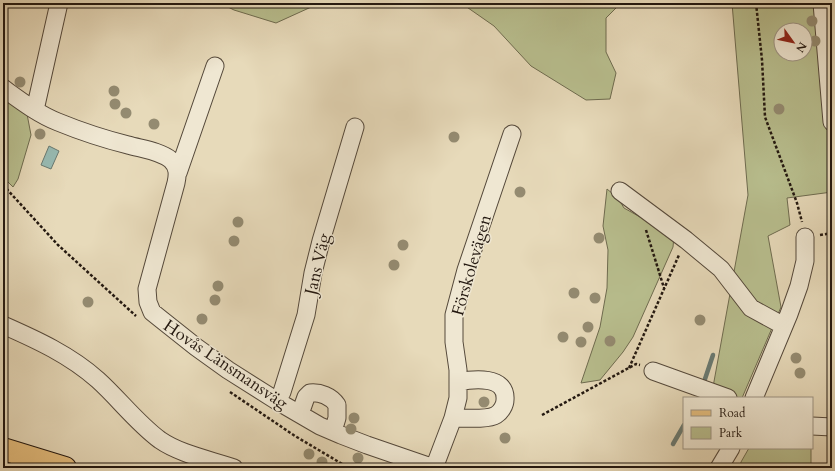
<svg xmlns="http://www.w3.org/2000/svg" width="835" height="471" font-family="Cardo,serif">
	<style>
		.green { fill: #b8be8e; stroke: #6e6b4f; fill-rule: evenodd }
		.water { fill: #97bab2; stroke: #697971 }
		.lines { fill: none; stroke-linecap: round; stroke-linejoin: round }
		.stream { stroke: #697971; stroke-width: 4.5 }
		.minor-casing { stroke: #54483a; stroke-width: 19 }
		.major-casing { stroke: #231810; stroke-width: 24 }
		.path { stroke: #231810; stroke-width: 2.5; stroke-dasharray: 3 2; stroke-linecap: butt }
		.minor { stroke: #efe7d2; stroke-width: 17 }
		.major { stroke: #e4bd7d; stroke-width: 22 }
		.tree { fill: #948b71 }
		.labels { text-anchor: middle; stroke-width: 3; stroke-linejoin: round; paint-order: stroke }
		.street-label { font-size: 17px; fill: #231810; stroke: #efe7d2 }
	</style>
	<rect width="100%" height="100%" fill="#e7daba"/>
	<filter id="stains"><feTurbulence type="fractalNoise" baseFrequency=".005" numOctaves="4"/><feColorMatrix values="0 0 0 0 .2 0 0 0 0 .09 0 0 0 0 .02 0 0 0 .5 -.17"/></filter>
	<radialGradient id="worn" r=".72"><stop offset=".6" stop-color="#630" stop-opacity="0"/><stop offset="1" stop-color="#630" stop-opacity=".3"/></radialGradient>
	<path class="green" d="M220,3H320L276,23L234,10Z
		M461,3H621L606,18V52L616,73L610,99L586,100L531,66L494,26Z
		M732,3H832V192L787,198L790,225L768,236L781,307L742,398H739L713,387L748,195ZM781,30H805V54H781Z
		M3,98L27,114L31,135L18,179L13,187L3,177Z
		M607,189L618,198L624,208L674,236L673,247L633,337L623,352L600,380L581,383L600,327L607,288L608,250L603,226Z
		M749,448H811V468H740L741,462Z"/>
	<path class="water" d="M49,146L59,151L51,169L41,165Z"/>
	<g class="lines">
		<path class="stream" d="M703,385L713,355
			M673,444L684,425"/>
		<defs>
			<path id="minor" d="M822,3L832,122
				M3,88C21,101 38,114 58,122C80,131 104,139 128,145C142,149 160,151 171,160C178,167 178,174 176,183L147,289L148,302L152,312L162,320L196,347L228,370L277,401L320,426L341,435L367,445L434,468L453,418L458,398V370L454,342V315L466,270L512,134
				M35,110L59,3
				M178,173L215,66
				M620,191L686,240L721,269L751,308L784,326
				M3,325C37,340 70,355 98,380C119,399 137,423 160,440C180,454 211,460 234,468
				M653,371L728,398
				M754,398L789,314L799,286L805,261V237
				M277,401L282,392L306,315L313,273L321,241L355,127
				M300,414L306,397L310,393C320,392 331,396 337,405V418L333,431
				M453,418C463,418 488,420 496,415C501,412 505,405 505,400C507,375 473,379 458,382
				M812,426L832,427
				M719,468L731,448"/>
			<path id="major" d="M3,449L65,468"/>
		</defs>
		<use href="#minor" class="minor-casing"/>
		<use href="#major" class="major-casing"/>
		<path class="path" d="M756,3L762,60L765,117L797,203L802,222
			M3,185L58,245L136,316
			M646,230L664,288
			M820,235L832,233
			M629,368L679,255
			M230,392L295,436L349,468
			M542,415L636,364L640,365"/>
		<use href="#minor" class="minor"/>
		<use href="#major" class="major"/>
	</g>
	<g class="tree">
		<circle cx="812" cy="21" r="5.5"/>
		<circle cx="815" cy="41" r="5.5"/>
		<circle cx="20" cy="82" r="5.5"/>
		<circle cx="114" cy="91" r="5.5"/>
		<circle cx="115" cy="104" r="5.5"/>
		<circle cx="779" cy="109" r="5.5"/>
		<circle cx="126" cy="113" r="5.5"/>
		<circle cx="154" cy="124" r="5.5"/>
		<circle cx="40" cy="134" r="5.5"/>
		<circle cx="454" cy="137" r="5.5"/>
		<circle cx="520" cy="192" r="5.5"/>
		<circle cx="238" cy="222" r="5.5"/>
		<circle cx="599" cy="238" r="5.5"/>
		<circle cx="234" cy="241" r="5.5"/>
		<circle cx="403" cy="245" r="5.5"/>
		<circle cx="394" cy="265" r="5.5"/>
		<circle cx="218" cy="286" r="5.5"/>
		<circle cx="574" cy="293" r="5.5"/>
		<circle cx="595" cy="298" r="5.5"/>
		<circle cx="215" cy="300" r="5.5"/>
		<circle cx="88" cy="302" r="5.5"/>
		<circle cx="202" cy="319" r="5.5"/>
		<circle cx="700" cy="320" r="5.5"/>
		<circle cx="588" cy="327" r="5.5"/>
		<circle cx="563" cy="337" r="5.5"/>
		<circle cx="610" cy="341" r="5.5"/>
		<circle cx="581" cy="342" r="5.5"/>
		<circle cx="796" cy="358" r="5.5"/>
		<circle cx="800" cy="373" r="5.5"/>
		<circle cx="484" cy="402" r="5.5"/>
		<circle cx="354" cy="418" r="5.5"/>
		<circle cx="351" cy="429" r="5.5"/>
		<circle cx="505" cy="438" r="5.5"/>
		<circle cx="309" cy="454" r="5.5"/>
		<circle cx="358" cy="458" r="5.5"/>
		<circle cx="322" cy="462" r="5.5"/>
	</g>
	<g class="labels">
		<g class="street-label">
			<text transform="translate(317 264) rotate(-77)" y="6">Jans Väg</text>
			<text transform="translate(471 265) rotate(-74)" y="6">Förskolevägen</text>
			<text transform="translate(226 364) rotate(34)" y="6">Hovås Länsmansväg</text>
		</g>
	</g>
	<rect width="835" height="471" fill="none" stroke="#e7daba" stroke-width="16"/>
	<rect x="4" y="4" width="827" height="463" fill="none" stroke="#231810" stroke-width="2"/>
	<rect x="8" y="8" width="819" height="455" fill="none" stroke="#231810"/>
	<rect x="683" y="397" width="130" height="52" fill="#efe7d2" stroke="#9d9484"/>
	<rect x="691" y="410" width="20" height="6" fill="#e4bd7d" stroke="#9d9484"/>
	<text x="719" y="417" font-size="12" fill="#231810">Road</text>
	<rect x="691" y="427" width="20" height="12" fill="#b8be8e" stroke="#9d9484"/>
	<text x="719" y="437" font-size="12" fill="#231810">Park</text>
	<g transform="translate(793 42) rotate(123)"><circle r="19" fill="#efe7d2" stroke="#9d9484"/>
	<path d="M0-3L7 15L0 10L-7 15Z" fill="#8f2418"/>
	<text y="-6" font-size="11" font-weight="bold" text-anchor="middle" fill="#231810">N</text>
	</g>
	<rect width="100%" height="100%" filter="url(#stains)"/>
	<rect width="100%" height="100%" fill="url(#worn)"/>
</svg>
